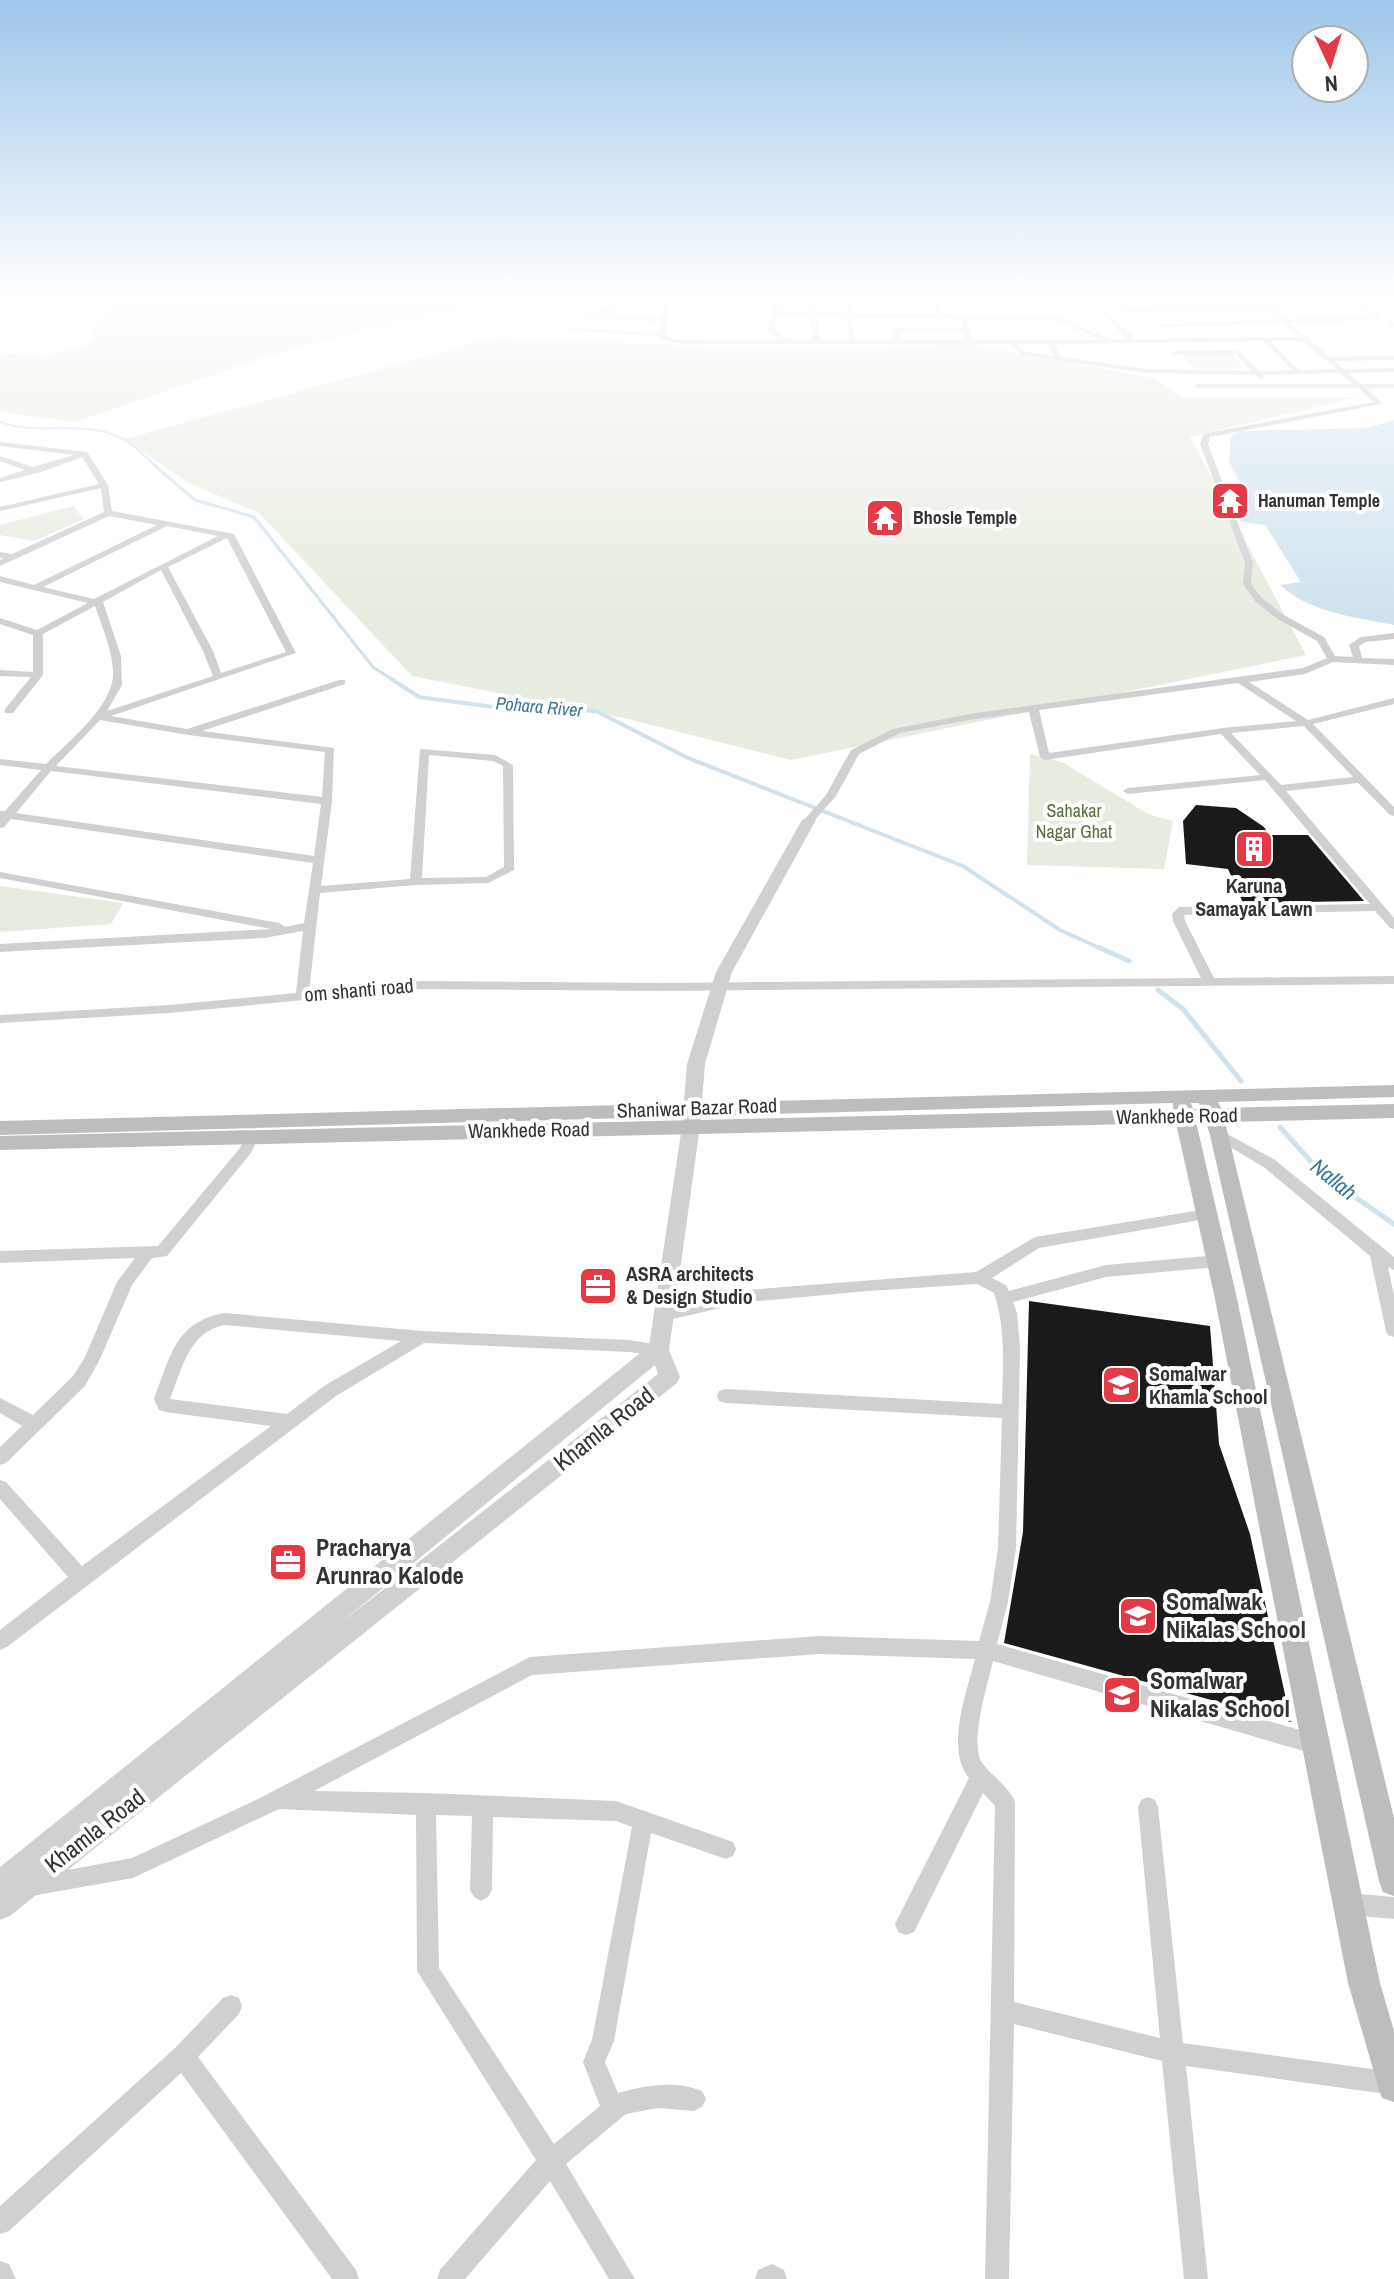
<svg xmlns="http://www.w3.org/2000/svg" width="1394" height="2279" font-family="'Archivo Narrow',sans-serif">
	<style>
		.green { fill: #e6ecdf }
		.water { fill: #cfe2ee }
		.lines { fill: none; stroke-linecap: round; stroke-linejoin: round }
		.stream-far3 { stroke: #cfe2ee; stroke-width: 2 }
		.stream-far2 { stroke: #cfe2ee; stroke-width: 3 }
		.stream-far1 { stroke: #cfe2ee; stroke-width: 4 }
		.stream { stroke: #cfe2ee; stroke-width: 5 }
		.building { fill: #1a1a1a }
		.minor { fill: #d0d0d0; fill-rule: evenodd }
		.tertiary { fill: #d0d0d0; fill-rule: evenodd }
		.secondary { fill: #bdbdbd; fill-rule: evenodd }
		.labels { text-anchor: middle; stroke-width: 8; stroke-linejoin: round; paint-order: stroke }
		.far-poi-label { font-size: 18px; font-weight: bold; fill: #333; stroke: #fff; text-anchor: start }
		.far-water-label { font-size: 18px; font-style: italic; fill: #3f7597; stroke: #fff }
		.far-park-label { font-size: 18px; fill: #56703f; stroke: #fff }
		.poi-label { font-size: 20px; font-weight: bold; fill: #333; stroke: #fff; text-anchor: start }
		.street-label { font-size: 20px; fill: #333; stroke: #fff }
		.water-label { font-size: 22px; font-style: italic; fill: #3f7597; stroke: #fff }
		.near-street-label { font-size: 24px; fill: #333; stroke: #fff }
		.near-poi-label { font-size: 24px; font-weight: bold; fill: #333; stroke: #fff; text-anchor: start }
	</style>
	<rect width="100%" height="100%" fill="#fff"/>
	<path class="green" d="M113,299H513L379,325L271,355L75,422L0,412V353L44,356L87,345Z
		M497,337L775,350L969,344L1154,378L1182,398L1359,397L1190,437L1306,655L791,760L624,718L412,676L259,513L189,483L124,439Z
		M1232,354L1244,369H1197L1182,355Z
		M73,506L84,519L34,541L0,535V525Z
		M1030,754L1062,762L1148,814L1173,821L1164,869L1027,865Z
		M0,886L123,903L111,924L0,932Z"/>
	<path class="water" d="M1394,420V625C1354,617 1311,613 1280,585L1301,582L1265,525L1241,522L1229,489L1243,488L1229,462L1231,436L1240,431L1367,428Z"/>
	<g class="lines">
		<path class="stream-far3" d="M0,422C39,437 85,418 123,439C135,445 146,458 157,467"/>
		<path class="stream-far2" d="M154,465L195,500L254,517L373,667L393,680"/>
		<path class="stream-far1" d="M390,678L419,697L494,707L596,711L688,758L963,866L1060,930L1104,950"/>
		<path class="stream" d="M1100,948L1129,961
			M1158,990L1183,1009L1241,1081
			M1280,1127L1323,1175L1394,1224"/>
	</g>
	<path class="building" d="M1196,805L1236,808L1264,827L1269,835H1308L1364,901L1243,903L1228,869L1186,864L1183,821Z
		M1029,1301L1210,1326L1219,1444L1250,1534L1291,1722L1004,1643L1023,1532Z"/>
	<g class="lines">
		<path class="minor" d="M663,299H669L666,337L683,340L779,339L768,330L772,312L770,299H776L778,310L810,312V299H816V312L846,313L849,299H855L852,313L933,315L935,299H941L939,315L1058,316L1110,339H1127L1100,312L1125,309L1116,299H1122L1132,308L1360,301L1381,317L1379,320L1289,323L1306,337L1310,338V340L1329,357L1394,356V360L1334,361L1344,369L1394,368V372L1348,373L1361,384H1394V388H1366L1381,402V404L1210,437L1208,444L1253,563L1251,584L1261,597L1282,614L1324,637L1335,656L1353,657L1349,645L1361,637L1394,633V639L1366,642L1359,646L1362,658L1394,659V665L1333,662L1305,674L1249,682L1308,720L1394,698V704L1313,724L1394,807V816L1390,815L1358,783L1286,791L1394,918V929L1390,928L1375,911L1184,915L1185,921L1214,978L1394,976V984L663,991L420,989L169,1013L0,1023V1015L169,1005L296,993L303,931L264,938L0,952V944L271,929L0,878V872L279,923L285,927L304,923L313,863L11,819L4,827L0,828V811H5L41,770L0,765V759L46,764C67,743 102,715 111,686C119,665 102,627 95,606L43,634V675L13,713H5V709L31,677L0,676V670L33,672V635L0,624V618L37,630L88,603L0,582V576L34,585L157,525L109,516L0,566V560L4,558H0V552L12,554L104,512L101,488L0,511V507L99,484L82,457L38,473L0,482V478L25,470L0,461V456L33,467L74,455L0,446V442L87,452L108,485L112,511L234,534L296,653L111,716L187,729L339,680H345V684L202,731L334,748L332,801L321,886L410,879L420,749L495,755L513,765L514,870L488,883L416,885L320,893L309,992L420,981L663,983L1201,978L1173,921L1172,914L1179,907L1370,904L1265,780L1128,794L1123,791L1128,788L1260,775L1221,734L1045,760L1040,757L1029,712L969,720L900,733L859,754L836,796L813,822H805L804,820L826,795L851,750L893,729L969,714L1303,668L1327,658L1317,641L1276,618L1255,601L1243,584L1245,563L1200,444L1203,435L1207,433L1374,402L1358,388H1197L1194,386L1197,384H1353L1340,373L1263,375L1264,377L1261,379L1255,375L1146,373L1022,355L1009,344H683L660,339L659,337L570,330L573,328L660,333L661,322L576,316L619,305L621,308L592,315L661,318ZM1359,305L1373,316L1285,319L1272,307ZM1265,308L1278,319L1156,325L1159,327L1282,323L1299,337L1135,339L1108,313ZM778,314L810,316L813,339H787L774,329ZM816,316H846L849,339H819ZM852,317L960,319L963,328H895L892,330L894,340L855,339ZM967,319L1057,320L1100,340H972ZM898,332H963L965,340H900ZM1264,341L1292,370L1259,371L1238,350L1176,351L1173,353L1176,355L1236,354L1251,371L1146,369L1061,357L1054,344ZM1271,341H1303L1336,369L1299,370ZM1017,344H1048L1054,356L1024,351ZM167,526L218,536L94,599L43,587ZM227,538L286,652L221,673L213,651L168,567ZM161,570L203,651L213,676L107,711L122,685L121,656L103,602ZM1238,683L1296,721L1223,728L1049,753L1039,710ZM100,720L188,735L325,752L322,797L56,766ZM1304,726L1353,777L1281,785L1231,733ZM429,755L493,761L503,766L504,867L486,877L422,878ZM51,771L321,804L314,856L16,813Z
			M977,299H983V301L1095,304L1092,306L980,305L977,303Z
			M1387,299H1394V303Z
			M1390,321L1394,323V328L1387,323Z
			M1220,1130L1275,1160L1394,1257V1270L1388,1267L1394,1295V1337L1388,1335L1386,1331L1370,1256L1265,1168L1215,1138L1213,1135L1215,1132Z
			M252,1131L259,1136L251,1153L167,1256L152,1258L132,1285L100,1359L85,1386L6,1463L0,1465V1447L22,1426L0,1413V1398L33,1415L73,1376L85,1357L117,1282L135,1258L0,1263V1251L158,1246L240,1148L247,1133Z
			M1207,1209L1212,1210L1214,1214L1212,1218L1039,1248L992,1278L1006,1285L1009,1291L1106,1265L1218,1255L1223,1257L1226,1261L1223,1265L1218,1267L1106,1277L1013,1302L1017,1313L1020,1347L1016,1548L1008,1602L997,1644L1314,1734L1321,1737L1324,1744L1321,1751L1314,1754L993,1661C988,1683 968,1746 983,1764C993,1777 1009,1787 1015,1802L1014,2002L1160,2038L1138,1807L1141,1800L1148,1797L1155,1800L1158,1807L1183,2043L1394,2072L1393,2095L1186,2066L1208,2279H1184L1162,2061L1014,2024L1009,2279H985L995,1806L983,1793L914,1932L906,1935L898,1932L895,1924L969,1778C945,1750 967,1691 975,1659L820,1654L532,1675L314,1791L426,1793L616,1801L733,1842L736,1849L733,1856L726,1859L651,1833L614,2041L605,2062L618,2093C644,2085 676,2080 702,2091L706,2099L702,2107L694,2111L658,2108L626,2114L566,2164L635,2279H609L550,2181L465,2279H437L440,2270L536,2160L417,1971L416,1815L279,1809L133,1878L37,1895L30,1891L26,1884L30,1877L132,1858L258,1799L530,1657L820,1636L979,1641L990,1602L998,1548L1002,1418L725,1403L719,1401L717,1396L719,1391L725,1389L1002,1404C1003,1366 1006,1329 994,1293L977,1284L868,1291L747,1302L664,1321L658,1319L656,1315L658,1311L664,1309L747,1290L976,1272L1035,1237ZM436,1815L472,1816L470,1890L474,1897L481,1901L488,1897L492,1890L493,1817L616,1821L632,1827L592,2040L583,2062L600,2106L554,2144L439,1968Z
			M225,1313L422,1331L629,1340L665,1346L667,1350L665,1354L659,1356L629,1352L424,1343L336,1396L7,1647L0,1650V1630L68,1577L0,1499V1480L6,1482L82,1566L271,1426L165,1412L159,1410L154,1399C170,1358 175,1321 225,1313ZM225,1325L401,1341L324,1386L287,1414L170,1399C182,1369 189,1331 225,1325Z
			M1347,1893L1394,1897V1919L1347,1915L1339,1912L1336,1904L1339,1896Z
			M231,1995L239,1998L242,2006L239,2014L198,2057L356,2270L359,2279H332L181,2073L9,2231L0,2234V2206L175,2048L223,1998Z
			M0,2261L9,2264L16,2279H0Z
			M772,2264L784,2270L787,2279H755L758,2270Z"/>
		<path class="tertiary" d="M809,816L816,820L732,972L705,1064L700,1126L669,1350L680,1377L677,1383L10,1916L0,1920V1867L649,1346L682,1126L687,1064L716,972L802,820ZM655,1365L658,1374L338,1625Z"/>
		<path class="secondary" d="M1394,1085V1097L1218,1102L1221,1108L1394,1104V1118L1225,1122L1394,1818V1896L1383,1892L1379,1881L1210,1135L1206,1122H1196L1236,1294L1380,1983L1394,2031V2102L1382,2098L1378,2086L1348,1983L1214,1294L1176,1123L0,1150V1136L1173,1109V1103L0,1135V1121ZM1191,1103H1199L1201,1109H1193Z"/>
	</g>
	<linearGradient id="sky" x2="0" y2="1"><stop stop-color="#9ec6ea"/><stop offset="0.48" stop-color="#fff"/><stop offset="1" stop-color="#fff" stop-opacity="0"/></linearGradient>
	<rect width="1394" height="618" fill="url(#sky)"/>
	<defs>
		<symbol id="temple-square" viewBox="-11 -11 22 22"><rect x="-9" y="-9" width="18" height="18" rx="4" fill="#e63946" stroke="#fff"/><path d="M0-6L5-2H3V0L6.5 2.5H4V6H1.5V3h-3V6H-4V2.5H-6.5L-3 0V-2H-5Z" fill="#fff"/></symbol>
		<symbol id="building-square" viewBox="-11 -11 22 22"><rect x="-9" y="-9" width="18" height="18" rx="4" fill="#e63946" stroke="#fff"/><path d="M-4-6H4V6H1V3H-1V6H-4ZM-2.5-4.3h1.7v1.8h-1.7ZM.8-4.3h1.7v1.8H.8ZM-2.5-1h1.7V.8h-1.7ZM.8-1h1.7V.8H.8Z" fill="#fff"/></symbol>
		<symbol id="office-square" viewBox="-11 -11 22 22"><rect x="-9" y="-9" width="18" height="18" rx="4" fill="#e63946" stroke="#fff"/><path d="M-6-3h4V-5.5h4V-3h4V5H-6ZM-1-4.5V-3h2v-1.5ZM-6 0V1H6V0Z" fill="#fff"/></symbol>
		<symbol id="school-square" viewBox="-11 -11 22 22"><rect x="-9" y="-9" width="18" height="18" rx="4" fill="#e63946" stroke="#fff"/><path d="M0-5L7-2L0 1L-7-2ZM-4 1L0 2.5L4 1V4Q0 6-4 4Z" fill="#fff"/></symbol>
	</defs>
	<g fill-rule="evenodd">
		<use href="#temple-square" x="1208" y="479" width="44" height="44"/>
		<use href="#temple-square" x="863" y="496" width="44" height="44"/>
		<use href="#building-square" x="1232" y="827" width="44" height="44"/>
		<use href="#office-square" x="576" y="1264" width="44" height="44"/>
		<use href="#school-square" x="1099" y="1363" width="44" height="44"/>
		<use href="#office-square" x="266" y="1540" width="44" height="44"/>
		<use href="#school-square" x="1116" y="1594" width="44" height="44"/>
		<use href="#school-square" x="1100" y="1673" width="44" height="44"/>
	</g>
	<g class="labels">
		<g class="far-poi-label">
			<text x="1258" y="507">Hanuman Temple</text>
			<text x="913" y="524">Bhosle Temple</text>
		</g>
		<g class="far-water-label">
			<text transform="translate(539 707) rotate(5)" y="6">Pohara River</text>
		</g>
		<g class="far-park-label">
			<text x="1074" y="817">Sahakar<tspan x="1074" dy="21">Nagar Ghat</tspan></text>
		</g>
		<g class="poi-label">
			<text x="1254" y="893" text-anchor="middle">Karuna<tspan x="1254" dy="23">Samayak Lawn</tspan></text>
			<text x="626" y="1281">ASRA architects<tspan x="626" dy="23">&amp; Design Studio</tspan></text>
			<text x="1149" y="1381">Somalwar<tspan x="1149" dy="23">Khamla School</tspan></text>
		</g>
		<g class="street-label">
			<text transform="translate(359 990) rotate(-5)" y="7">om shanti road</text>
			<text transform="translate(697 1108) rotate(-2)" y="7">Shaniwar Bazar Road</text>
			<text transform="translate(1177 1116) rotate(-1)" y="7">Wankhede Road</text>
			<text transform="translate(529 1130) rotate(-1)" y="7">Wankhede Road</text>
		</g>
		<g class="water-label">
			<text transform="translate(1334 1179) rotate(39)" y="8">Nallah</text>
		</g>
		<g class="near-street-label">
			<text transform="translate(604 1429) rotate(-38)" y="8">Khamla Road</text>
			<text transform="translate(95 1831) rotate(-38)" y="8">Khamla Road</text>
		</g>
		<g class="near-poi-label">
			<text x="316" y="1556">Pracharya<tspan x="316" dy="28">Arunrao Kalode</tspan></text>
			<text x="1166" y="1610">Somalwak<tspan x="1166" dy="28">Nikalas School</tspan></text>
			<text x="1150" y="1689">Somalwar<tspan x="1150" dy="28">Nikalas School</tspan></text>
		</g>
	</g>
	<g transform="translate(1330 64) rotate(176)"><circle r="38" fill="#ffffff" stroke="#adadad" stroke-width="2"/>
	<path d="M0-6L14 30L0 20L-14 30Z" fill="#e63946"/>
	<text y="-12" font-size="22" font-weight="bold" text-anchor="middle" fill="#333333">N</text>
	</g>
</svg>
